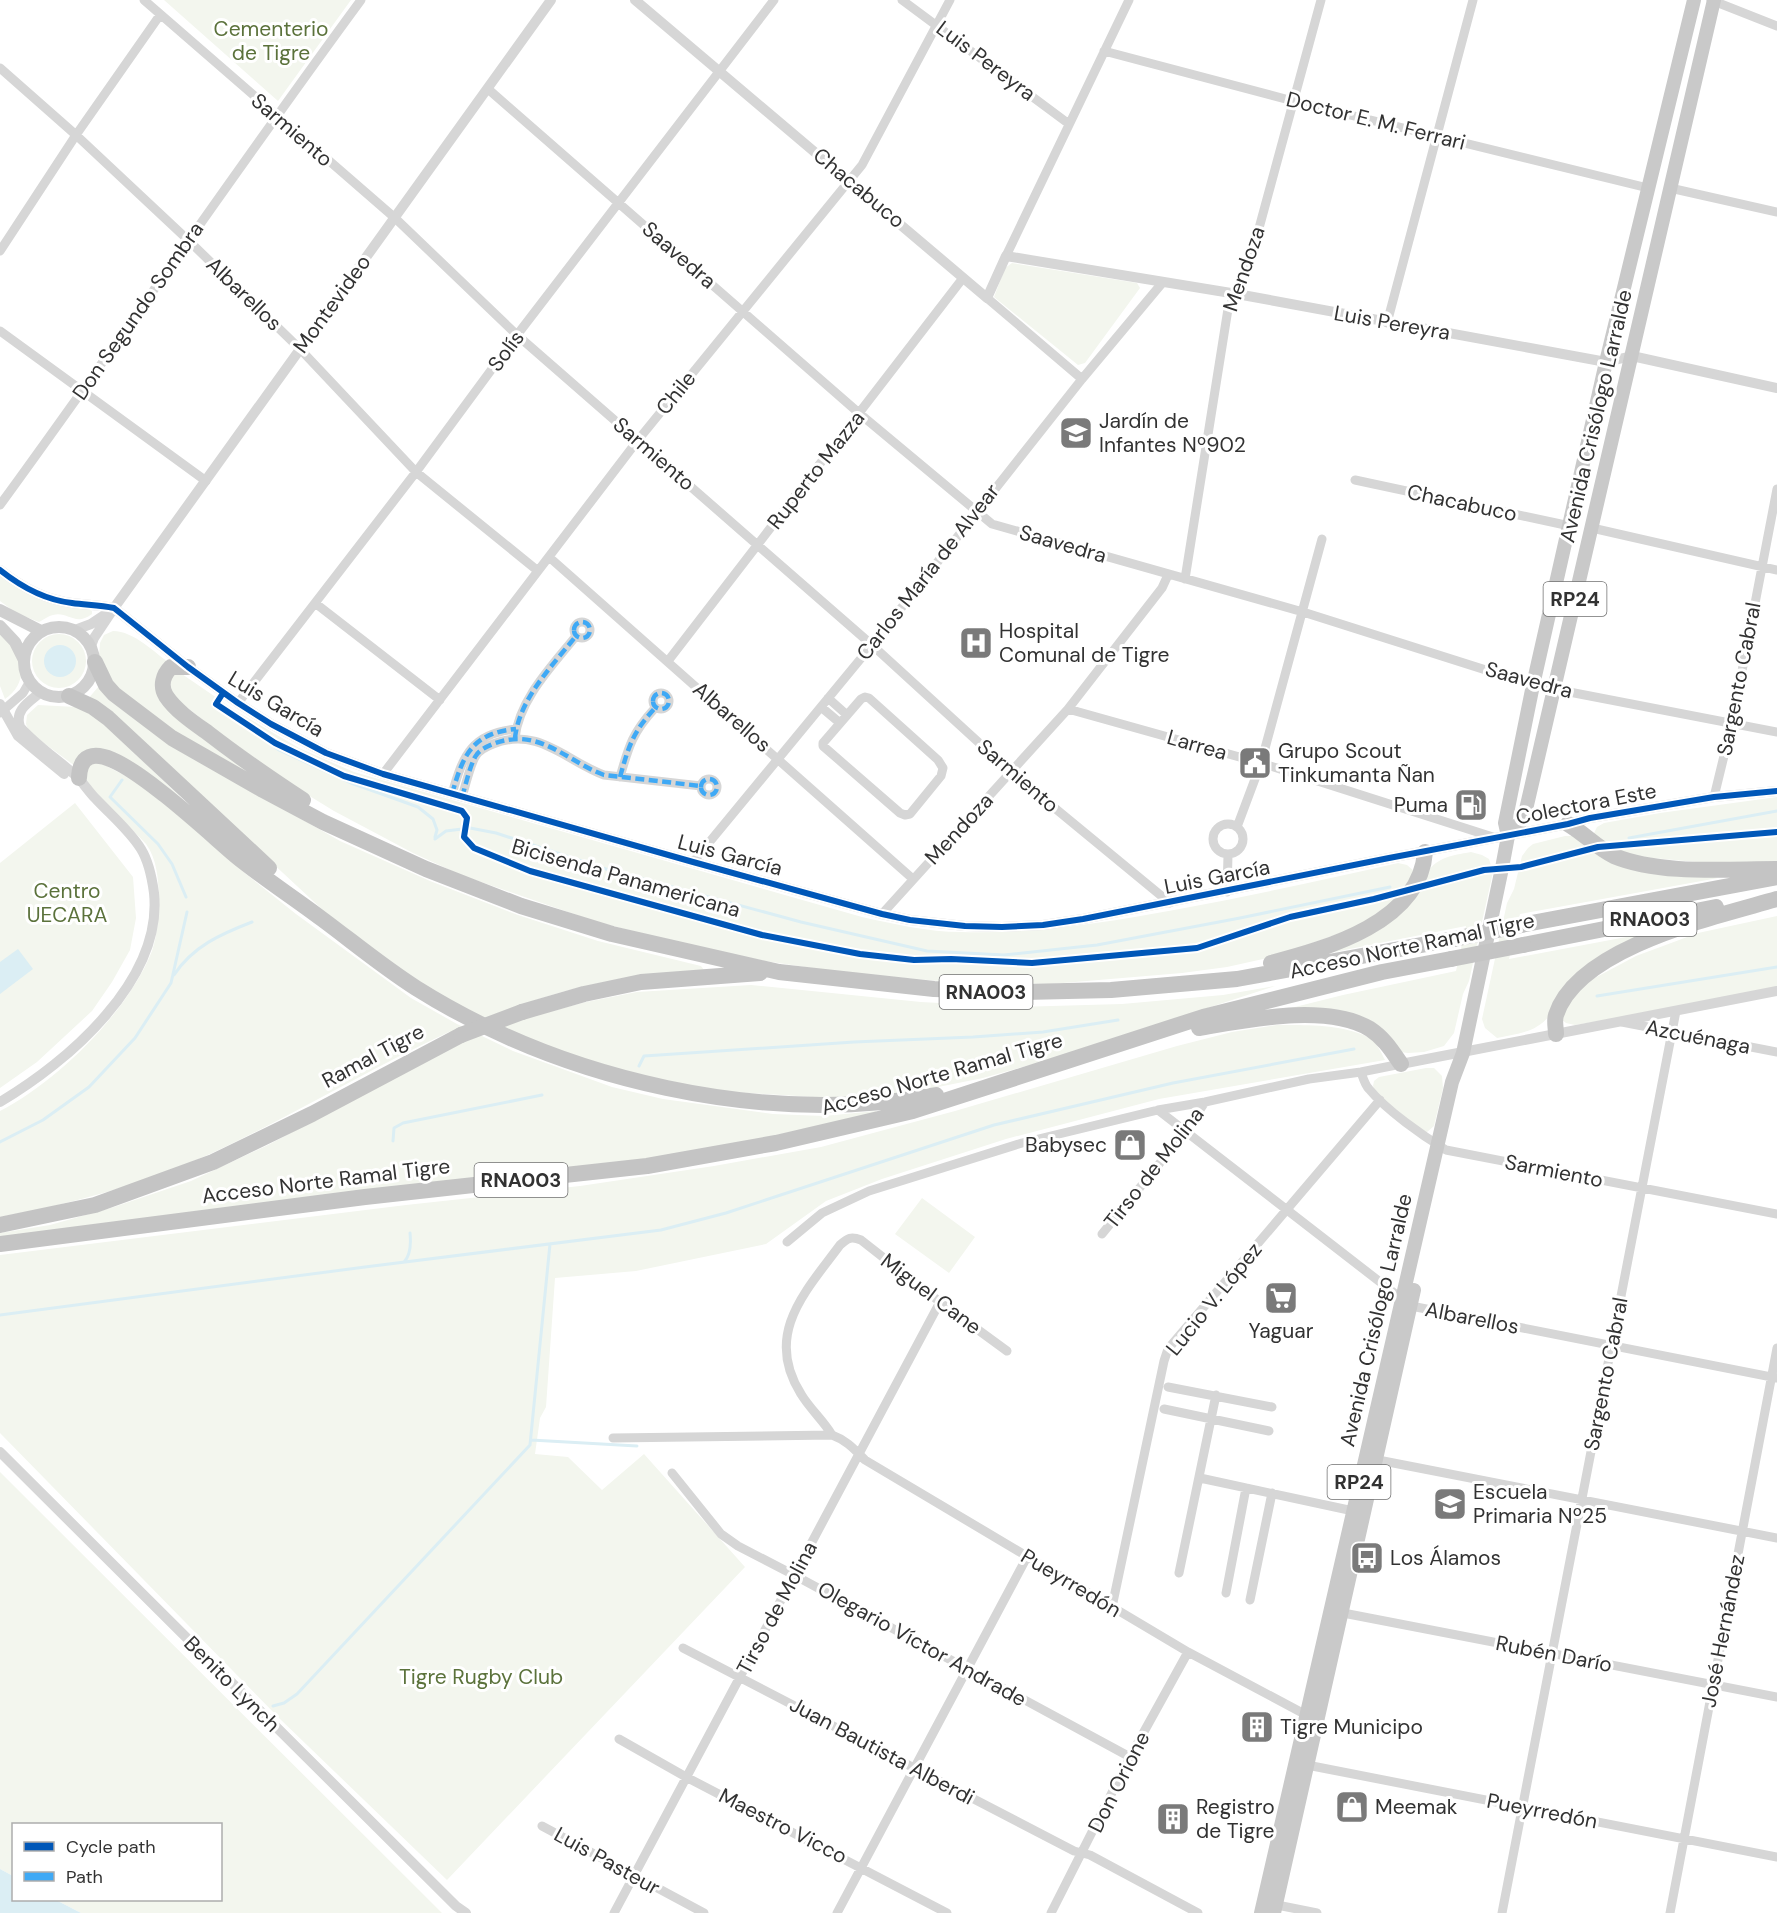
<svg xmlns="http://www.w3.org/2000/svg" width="1777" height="1913" font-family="'DM Sans',sans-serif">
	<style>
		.green { fill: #f3f6ee }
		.water { fill: #dbeef4 }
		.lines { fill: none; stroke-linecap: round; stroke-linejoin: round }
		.stream { stroke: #dbeef4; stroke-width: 3 }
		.minor { stroke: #d6d6d6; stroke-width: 9 }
		.tertiary { stroke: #d6d6d6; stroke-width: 10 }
		.secondary { stroke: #cfcfcf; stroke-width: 12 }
		.primary { stroke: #c9c9c9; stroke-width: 14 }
		.motorway { stroke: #c4c4c4; stroke-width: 16 }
		.motorway-bridge { stroke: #c4c4c4; stroke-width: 16 }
		.quiet { stroke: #3fa9f5; stroke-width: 4.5; stroke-dasharray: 9 4.5; stroke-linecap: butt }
		.cycleway-casing { stroke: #fff; stroke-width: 10 }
		.cycleway { stroke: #0057b8; stroke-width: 6 }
		.labels { text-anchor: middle; stroke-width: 6; stroke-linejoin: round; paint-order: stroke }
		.shield { fill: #fff; stroke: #707070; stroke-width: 1.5 }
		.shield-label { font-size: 20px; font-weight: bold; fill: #323232 }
		.park-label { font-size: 21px; fill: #5b723b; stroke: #fff }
		.street-label { font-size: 21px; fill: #323232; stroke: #fff }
		.poi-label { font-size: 21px; fill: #323232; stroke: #fff; text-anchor: start }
	</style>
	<rect width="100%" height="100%" fill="#fff"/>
	<path class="green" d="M164,0H351L278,101Z
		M1012,263L1137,283L1140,288L1085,363L1078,365L994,297L1005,268Z
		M0,576L85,607L92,611V614C75,627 68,611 53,615C48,616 43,620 39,622L16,613L0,601Z
		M113,631C134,631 155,653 172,665L157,683L248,773L200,750L117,691L99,656L100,643L104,635Z
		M0,632C20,651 33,680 5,699L0,686Z
		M32 661a27 27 0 1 1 54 0a27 27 0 1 1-54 0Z
		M179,672L236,711L299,748L354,772L862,917C894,924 928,932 961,932C1033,934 1104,923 1174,910C1249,896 1324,880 1398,863L1407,865L1414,871L1406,894L1355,928L1272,957L1227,967L1182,973L1051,984L961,983L839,972L765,961L670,941L594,921L461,875L413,853L334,811L264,768L170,694L169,677Z
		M99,686L107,698L180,750L340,841L430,881L518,915L598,941L701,966L704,970C636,974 579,984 515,1007L526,1018L586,1002L637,992L751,985L921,1002L1015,1007L1122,1004L1223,995L1275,986L1048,1060L983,1078L928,1089L875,1096L829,1098L718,1091L644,1077L592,1063L478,1019L409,977L326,913L212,807L87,700Z
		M38,705L76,707L98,718L196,812L116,758L75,766L29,732L26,724L27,715Z
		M93,759L145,786L246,874L296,914L411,998L457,1024L513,1051L612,1087L663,1099L773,1114L824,1116L876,1111V1113L732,1145L594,1167L0,1238V1233L50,1225L114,1207L191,1181L268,1145L374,1089L451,1031C369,1069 292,1116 210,1154C143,1184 72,1204 0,1217V1111C58,1081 128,1012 152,951C158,933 159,914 159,896C158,878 157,859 146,844L87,783L82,773Z
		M1777,797V861L1727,865L1622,855L1593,835L1597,827L1604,823L1660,813Z
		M75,803L133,877L136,918L130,950L112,982L92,1011L37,1062L0,1088V863Z
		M1565,836H1575L1585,841L1718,878L1520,914L1509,959L1674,928L1629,946L1551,1013C1538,1033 1518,1033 1497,1038L1485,1028L1482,1019L1507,903L1514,889L1522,856L1528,848L1533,844Z
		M1471,852L1482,855L1489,859L1493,872L1469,981L1463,994L1454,1033L1444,1046L1424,1052L1408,1053L1400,1052L1361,1022L1263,1015L1343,995L1456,971L1466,926L1299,959L1342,944L1426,873C1440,856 1450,856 1471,852Z
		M1777,916V991L1575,1025L1566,1023L1561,1019L1567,1001L1591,980L1636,956L1698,933Z
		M1277,1025C1306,1025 1341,1024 1368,1037C1376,1041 1381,1052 1385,1060L1159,1099L1006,1139L882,1179L826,1201L766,1244L636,1271L555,1278L546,1407L540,1418L535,1454L568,1457L602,1490L644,1454L745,1567L447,1880L280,1719L0,1433V1255L406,1205L580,1186L714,1166L821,1147L955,1111L1177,1046L1232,1032Z
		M1426,1068H1434L1442,1076L1443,1088L1434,1126L1427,1132L1421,1131L1376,1093L1373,1086L1374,1081L1379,1077Z
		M922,1198L975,1237L949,1273L895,1234Z
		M0,1472L442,1913H81L56,1900H220V1824H14L13,1876L0,1869Z"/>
	<path class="water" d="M44 661a16 16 0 1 1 32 0a16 16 0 1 1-32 0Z
		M18,949L33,969L0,994V962Z
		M0,1869L13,1876L14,1900H56L81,1913H0Z"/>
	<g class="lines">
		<path class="stream" d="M215,705L279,750L351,783L418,807L433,819L437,830L435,837
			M122,780L110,797L158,844L172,864L186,897
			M1629,838L1777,811
			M435,839L446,831L470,828L496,833L606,869L801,922L927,951L1004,955L1097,945L1240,918L1390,887
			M174,975C193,946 221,934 252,922
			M1597,996L1777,967
			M639,1066L644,1056L854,1042L973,1037L1043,1032L1118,1020
			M393,1141L394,1128L403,1123L542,1095
			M0,1142L43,1120L89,1087L135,1038L171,983L187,912
			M404,1262C411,1255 411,1243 410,1233
			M0,1315L365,1267L661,1230L726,1213L994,1125L1173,1083L1354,1049
			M531,1440L637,1446
			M273,1706L284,1703L297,1694L530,1445L550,1244"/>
		<path class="minor" d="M144,0L395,218L517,335L872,645L1011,772L1170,903
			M902,0L1069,124
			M1711,0L1777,26
			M1104,51L1293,101L1648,188
			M0,68L76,135L188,240L300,349L416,472L538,571
			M488,89L860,414L992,524L1303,612L1533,685L1777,732
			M1670,188L1777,212
			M0,251L76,135L160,15
			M1006,256L1129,0
			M987,298L1082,379
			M1387,323L1473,0
			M0,331L206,481
			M1355,480L1570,526
			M0,505C122,338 238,167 361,0
			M1592,528L1777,570
			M549,557L913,879
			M1185,579L1228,309L1246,276L1321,0
			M315,603L440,700
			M574 630a8 8 0 1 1 16 0a8 8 0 1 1-16 0Z
			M668,661L963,278
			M653 701a8 8 0 1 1 16 0a8 8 0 1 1-16 0Z
			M865,697L869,698L938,760L943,768L941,776L910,814L905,815L900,813L823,746V743L861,699Z
			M828,698L847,715
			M238,703L416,472L517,335L774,0
			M821,707L840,723
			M1068,709L1261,763L1496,838
			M0,713L23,693L30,681
			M515,738C519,699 553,665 576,636
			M383,774L638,440L862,165L950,0
			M620,777C629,745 633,732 655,708
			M701 787a8 8 0 1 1 16 0a8 8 0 1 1-16 0Z
			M452,794C463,755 472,733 516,729
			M462,797C466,784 469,769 475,757C479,750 486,747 493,744C538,726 566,761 604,775L701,786
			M1714,797L1732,723L1777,489
			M1213 839a15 15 0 1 1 30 0a15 15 0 1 1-30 0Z
			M1237,827L1261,763L1322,539
			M693,862L872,645L1082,379L1163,282
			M1227,892L1228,855
			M882,914L1068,709L1162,588L1168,575
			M1622,1022L1777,1052
			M1361,1072C1363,1078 1365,1085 1369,1089C1386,1110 1423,1136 1446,1150L1777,1214
			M1158,1110L1411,1306L1777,1378
			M1102,1234L1186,1131L1205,1102
			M787,1242L822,1213L869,1191L1022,1143L1158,1110L1205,1102L1309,1079L1361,1072L1401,1064
			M1168,1387L1272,1407
			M1164,1409L1269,1431
			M832,1435C823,1420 810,1409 801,1394C763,1334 806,1291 840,1245C848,1238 851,1236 861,1240L940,1302L1007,1351
			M613,1438L832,1435C846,1440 854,1449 865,1460L1188,1652L1310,1717
			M1373,1459L1777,1538
			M672,1473L721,1534L738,1546L794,1575L1130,1757
			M1200,1478L1358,1512
			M1179,1573L1216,1395
			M1226,1593L1246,1488
			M1250,1600L1272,1493
			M1112,1607L1164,1361L1168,1349L1380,1100
			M1338,1612L1777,1697
			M683,1648L1074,1851L1090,1855L1198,1913
			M619,1739L686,1777L947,1913
			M1307,1765L1777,1857
			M542,1826L704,1913
			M1272,1904L1317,1913
			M614,1913L940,1302
			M837,1913L1027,1557
			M1051,1913L1130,1757L1188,1652
			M1502,1913L1676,1011
			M1670,1913L1777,1348"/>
		<path class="tertiary" d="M635,0L987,298L1006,256L1237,294L1606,362L1632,356L1777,388
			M0,570C20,586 46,600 72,603C86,605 99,605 114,608L188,667L238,703L271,724L326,753L383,774L693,862L882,914L910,920L965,926L1002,927L1043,925L1083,919L1389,858L1568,824L1590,818L1714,797L1777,791
			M75,630L91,624L106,614
			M91,646L94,638L114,608L551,0
			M0,704L18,736L64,774
			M1401,1064L1777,991
			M0,1102C68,1062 163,980 154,893C152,878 149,862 141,849C130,831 111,815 96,799C88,791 83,782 75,775C57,759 36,745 20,727C14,710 29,702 41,692
			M0,1452L456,1906L466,1913"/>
		<path class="secondary" d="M0,610L41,631
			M0,626L15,642L24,660
			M24 662a35 35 0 1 1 70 0a35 35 0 1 1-70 0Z"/>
		<path class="primary" d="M1508,836L1524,818L1714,0
			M1261,1913L1452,1082L1463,1053L1502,868L1508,836L1505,823L1533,685L1606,362L1694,0
			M1274,1913L1414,1290"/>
		<path class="motorway" d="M95,662L106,685L114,694L172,738L263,790L323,822L426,869L521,906L612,934L779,972L934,989L1024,992L1111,990L1237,979L1454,939
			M188,667H171C163,675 160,686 166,696C176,711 194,723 208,733C239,757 271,779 303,800
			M69,696L93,707L108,718L269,868
			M79,778C81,725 148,782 165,795C189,814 212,835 235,855C263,878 293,897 322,919C353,942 383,967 416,988C564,1081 763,1126 936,1095
			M1568,824C1585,834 1597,848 1614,856C1660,875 1727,869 1776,869
			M1526,924L1777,877
			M1523,945L1716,907
			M1271,963C1328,948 1420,922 1425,852
			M522,1012L584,994L641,982L760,973
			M1199,1028C1247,1020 1326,1003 1370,1029C1384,1038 1392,1051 1401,1064
			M1556,1034C1556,1028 1554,1021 1556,1015C1578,947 1715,917 1777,899
			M0,1225L95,1205L213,1162L312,1114L461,1035
			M0,1244L365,1197L647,1166L776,1143L913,1111L1203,1017L1382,972L1451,959"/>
		<path class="motorway-bridge" d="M1454,939L1526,924
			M1451,959L1523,945
			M461,1035L522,1012"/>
		<path class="quiet" d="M574 630a8 8 0 1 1 16 0a8 8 0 1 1-16 0Z
			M653 701a8 8 0 1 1 16 0a8 8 0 1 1-16 0Z
			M515,738C519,699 553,665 576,636
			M620,777C629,745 633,732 655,708
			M701 787a8 8 0 1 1 16 0a8 8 0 1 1-16 0Z
			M452,794C463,755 472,733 516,729
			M462,797C466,784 469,769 475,757C479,750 486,747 493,744C538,726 566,761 604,775L701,786"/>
		<defs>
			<path id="cycleway" d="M0,570C20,586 46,600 72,603C86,605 99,605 114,608L188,667L238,703L271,724L326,753L383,774L693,862L882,914L910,920L965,926L1002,927L1043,925L1083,919L1389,858L1568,824L1590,818L1714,797L1777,791
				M223,693L216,704L275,743L344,776L462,811L467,818L464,837L474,848L530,871L762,935L860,954L914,960L951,959L1032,963L1197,948L1290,917L1374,899L1484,870L1521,867L1598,847L1777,832"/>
		</defs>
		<use href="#cycleway" class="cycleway-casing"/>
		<use href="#cycleway" class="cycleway"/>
	</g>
	<defs>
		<symbol id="school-square" viewBox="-11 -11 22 22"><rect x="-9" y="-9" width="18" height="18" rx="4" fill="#7a7a7a" stroke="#fff"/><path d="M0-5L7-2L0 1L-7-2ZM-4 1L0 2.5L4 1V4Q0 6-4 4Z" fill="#fff"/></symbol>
		<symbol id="hospital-square" viewBox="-11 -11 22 22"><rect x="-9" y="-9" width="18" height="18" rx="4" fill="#7a7a7a" stroke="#fff"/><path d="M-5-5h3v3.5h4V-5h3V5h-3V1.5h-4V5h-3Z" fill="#fff"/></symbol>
		<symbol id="civic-square" viewBox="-11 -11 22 22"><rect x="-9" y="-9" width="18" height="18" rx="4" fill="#7a7a7a" stroke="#fff"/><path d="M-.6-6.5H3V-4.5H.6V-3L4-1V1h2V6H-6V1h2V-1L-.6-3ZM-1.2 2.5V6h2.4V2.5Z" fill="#fff"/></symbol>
		<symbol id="fuel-square" viewBox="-11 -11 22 22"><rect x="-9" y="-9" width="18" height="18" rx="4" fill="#7a7a7a" stroke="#fff"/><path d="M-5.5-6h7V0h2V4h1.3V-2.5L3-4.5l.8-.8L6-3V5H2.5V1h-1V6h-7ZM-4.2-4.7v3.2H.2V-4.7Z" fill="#fff"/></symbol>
		<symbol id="shop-square" viewBox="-11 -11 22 22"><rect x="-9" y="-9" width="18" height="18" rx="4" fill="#7a7a7a" stroke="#fff"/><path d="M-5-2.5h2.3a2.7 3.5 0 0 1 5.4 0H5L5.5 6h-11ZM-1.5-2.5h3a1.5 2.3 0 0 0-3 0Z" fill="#fff"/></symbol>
		<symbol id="supermarket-square" viewBox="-11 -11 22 22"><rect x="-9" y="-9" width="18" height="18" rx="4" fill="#7a7a7a" stroke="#fff"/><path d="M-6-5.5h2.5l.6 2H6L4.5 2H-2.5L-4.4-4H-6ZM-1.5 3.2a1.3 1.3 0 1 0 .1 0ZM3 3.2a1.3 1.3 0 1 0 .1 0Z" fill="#fff"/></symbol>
		<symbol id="bus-square" viewBox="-11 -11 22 22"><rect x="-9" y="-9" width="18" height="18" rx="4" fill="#7a7a7a" stroke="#fff"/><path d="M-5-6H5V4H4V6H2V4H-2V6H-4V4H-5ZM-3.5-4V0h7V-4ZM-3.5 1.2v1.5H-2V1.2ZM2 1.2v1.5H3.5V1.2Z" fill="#fff"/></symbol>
		<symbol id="building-square" viewBox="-11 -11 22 22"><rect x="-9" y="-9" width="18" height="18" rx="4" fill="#7a7a7a" stroke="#fff"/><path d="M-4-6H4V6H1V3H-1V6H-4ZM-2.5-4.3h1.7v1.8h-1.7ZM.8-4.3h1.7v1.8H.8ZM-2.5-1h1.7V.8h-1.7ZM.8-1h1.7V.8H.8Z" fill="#fff"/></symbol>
	</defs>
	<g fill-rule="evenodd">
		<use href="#school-square" x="1057" y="414" width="38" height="38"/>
		<use href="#hospital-square" x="957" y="624" width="38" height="38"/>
		<use href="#civic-square" x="1236" y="744" width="38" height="38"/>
		<use href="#fuel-square" x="1452" y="786" width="38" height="38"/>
		<use href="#shop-square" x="1111" y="1126" width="38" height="38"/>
		<use href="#supermarket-square" x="1262" y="1279" width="38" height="38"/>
		<use href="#school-square" x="1431" y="1485" width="38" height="38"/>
		<use href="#bus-square" x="1348" y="1539" width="38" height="38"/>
		<use href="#building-square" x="1238" y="1708" width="38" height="38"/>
		<use href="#shop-square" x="1333" y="1788" width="38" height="38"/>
		<use href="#building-square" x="1154" y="1800" width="38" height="38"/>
	</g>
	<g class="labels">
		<g class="shield">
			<rect x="1543.5" y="582" width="63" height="34" rx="4.5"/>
			<rect x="1603.5" y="902" width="93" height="34" rx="4.5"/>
			<rect x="939.5" y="975" width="93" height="34" rx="4.5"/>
			<rect x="474.5" y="1163" width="93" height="34" rx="4.5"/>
			<rect x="1327.5" y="1465" width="63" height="34" rx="4.5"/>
		</g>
		<g class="shield-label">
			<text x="1575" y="606">RP24</text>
			<text x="1650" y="926">RNA003</text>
			<text x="986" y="999">RNA003</text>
			<text x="521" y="1187">RNA003</text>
			<text x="1359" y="1489">RP24</text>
		</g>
		<g class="park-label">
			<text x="271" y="36">Cementerio<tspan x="271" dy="24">de Tigre</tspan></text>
			<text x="67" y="898">Centro<tspan x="67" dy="24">UECARA</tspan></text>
			<text x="481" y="1684">Tigre Rugby Club</text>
		</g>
		<g class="street-label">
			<text transform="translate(986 61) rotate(37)" y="7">Luis Pereyra</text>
			<text transform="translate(1376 121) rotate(14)" y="7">Doctor E. M. Ferrari</text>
			<text transform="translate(292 130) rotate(41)" y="7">Sarmiento</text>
			<text transform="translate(859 188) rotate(40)" y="7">Chacabuco</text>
			<text transform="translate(679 255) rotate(41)" y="7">Saavedra</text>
			<text transform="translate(1244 269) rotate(-71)" y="7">Mendoza</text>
			<text transform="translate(244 294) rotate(44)" y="7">Albarellos</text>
			<text transform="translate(332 304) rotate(-54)" y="7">Montevideo</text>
			<text transform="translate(138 311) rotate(-55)" y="7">Don Segundo Sombra</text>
			<text transform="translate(1392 323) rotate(10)" y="7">Luis Pereyra</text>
			<text transform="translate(506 351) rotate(-53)" y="7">Solís</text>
			<text transform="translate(676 393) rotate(-51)" y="7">Chile</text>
			<text transform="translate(1596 416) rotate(-77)" y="7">Avenida Crisólogo Larralde</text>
			<text transform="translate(654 454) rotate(41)" y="7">Sarmiento</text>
			<text transform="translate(816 470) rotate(-52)" y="7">Ruperto Mazza</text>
			<text transform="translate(1462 503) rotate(12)" y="7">Chacabuco</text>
			<text transform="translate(1063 544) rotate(16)" y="7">Saavedra</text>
			<text transform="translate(928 572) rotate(-52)" y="7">Carlos María de Alvear</text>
			<text transform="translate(1739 679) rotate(-79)" y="7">Sargento Cabral</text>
			<text transform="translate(1529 680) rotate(15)" y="7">Saavedra</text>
			<text transform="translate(276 704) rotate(31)" y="7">Luis García</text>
			<text transform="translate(732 717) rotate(41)" y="7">Albarellos</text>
			<text transform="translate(1197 745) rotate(16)" y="7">Larrea</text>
			<text transform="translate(1018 776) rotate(41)" y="7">Sarmiento</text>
			<text transform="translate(1586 804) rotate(-11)" y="7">Colectora Este</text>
			<text transform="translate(959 829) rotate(-47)" y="7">Mendoza</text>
			<text transform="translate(730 855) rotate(15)" y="7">Luis García</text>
			<text transform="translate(1217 877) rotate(-11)" y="7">Luis García</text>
			<text transform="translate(626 878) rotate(16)" y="7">Bicisenda Panamericana</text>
			<text transform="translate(1412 946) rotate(-12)" y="7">Acceso Norte Ramal Tigre</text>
			<text transform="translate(1698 1037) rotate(11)" y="7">Azcuénaga</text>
			<text transform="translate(373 1056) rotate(-28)" y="7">Ramal Tigre</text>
			<text transform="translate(942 1074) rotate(-16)" y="7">Acceso Norte Ramal Tigre</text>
			<text transform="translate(1154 1168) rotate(-52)" y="7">Tirso de Molina</text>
			<text transform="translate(1554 1171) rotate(11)" y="7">Sarmiento</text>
			<text transform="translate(326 1181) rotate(-7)" y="7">Acceso Norte Ramal Tigre</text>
			<text transform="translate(931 1294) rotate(37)" y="7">Miguel Cane</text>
			<text transform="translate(1214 1299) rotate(-51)" y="7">Lucio V. López</text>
			<text transform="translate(1472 1318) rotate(11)" y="7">Albarellos</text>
			<text transform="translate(1376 1320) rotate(-77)" y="7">Avenida Crisólogo Larralde</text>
			<text transform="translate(1606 1374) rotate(-79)" y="7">Sargento Cabral</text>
			<text transform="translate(1071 1583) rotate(31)" y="7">Pueyrredón</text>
			<text transform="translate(777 1608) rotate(-62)" y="7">Tirso de Molina</text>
			<text transform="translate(1723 1631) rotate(-79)" y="7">José Hernández</text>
			<text transform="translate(922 1644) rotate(29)" y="7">Olegario Víctor Andrade</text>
			<text transform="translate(1554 1654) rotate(11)" y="7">Rubén Darío</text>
			<text transform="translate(232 1684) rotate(45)" y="7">Benito Lynch</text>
			<text transform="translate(882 1751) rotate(28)" y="7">Juan Bautista Alberdi</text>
			<text transform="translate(1119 1782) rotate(-63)" y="7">Don Orione</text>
			<text transform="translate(1542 1811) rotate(11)" y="7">Pueyrredón</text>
			<text transform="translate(783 1826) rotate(27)" y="7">Maestro Vicco</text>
			<text transform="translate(607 1861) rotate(29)" y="7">Luis Pasteur</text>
		</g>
		<g class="poi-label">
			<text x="1099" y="428">Jardín de<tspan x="1099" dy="24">Infantes Nº902</tspan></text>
			<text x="999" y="638">Hospital<tspan x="999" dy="24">Comunal de Tigre</tspan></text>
			<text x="1278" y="758">Grupo Scout<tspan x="1278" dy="24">Tinkumanta Ñan</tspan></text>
			<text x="1448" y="812" text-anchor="end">Puma</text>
			<text x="1107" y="1152" text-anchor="end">Babysec</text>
			<text x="1281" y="1338" text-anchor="middle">Yaguar</text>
			<text x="1473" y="1499">Escuela<tspan x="1473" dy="24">Primaria Nº25</tspan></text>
			<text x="1390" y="1565">Los Álamos</text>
			<text x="1280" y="1734">Tigre Municipo</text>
			<text x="1196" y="1814">Registro<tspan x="1196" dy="24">de Tigre</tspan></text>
			<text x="1375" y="1814">Meemak</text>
		</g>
	</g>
	<rect x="12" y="1823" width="210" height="78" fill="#ffffff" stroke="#adadad" stroke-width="1.5"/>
	<rect x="24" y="1842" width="30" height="9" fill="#0057b8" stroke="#adadad" stroke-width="1.5"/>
	<text x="66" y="1853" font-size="18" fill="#323232">Cycle path</text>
	<rect x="24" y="1872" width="30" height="9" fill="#3fa9f5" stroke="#adadad" stroke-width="1.5"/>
	<text x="66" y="1883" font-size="18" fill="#323232">Path</text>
</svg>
